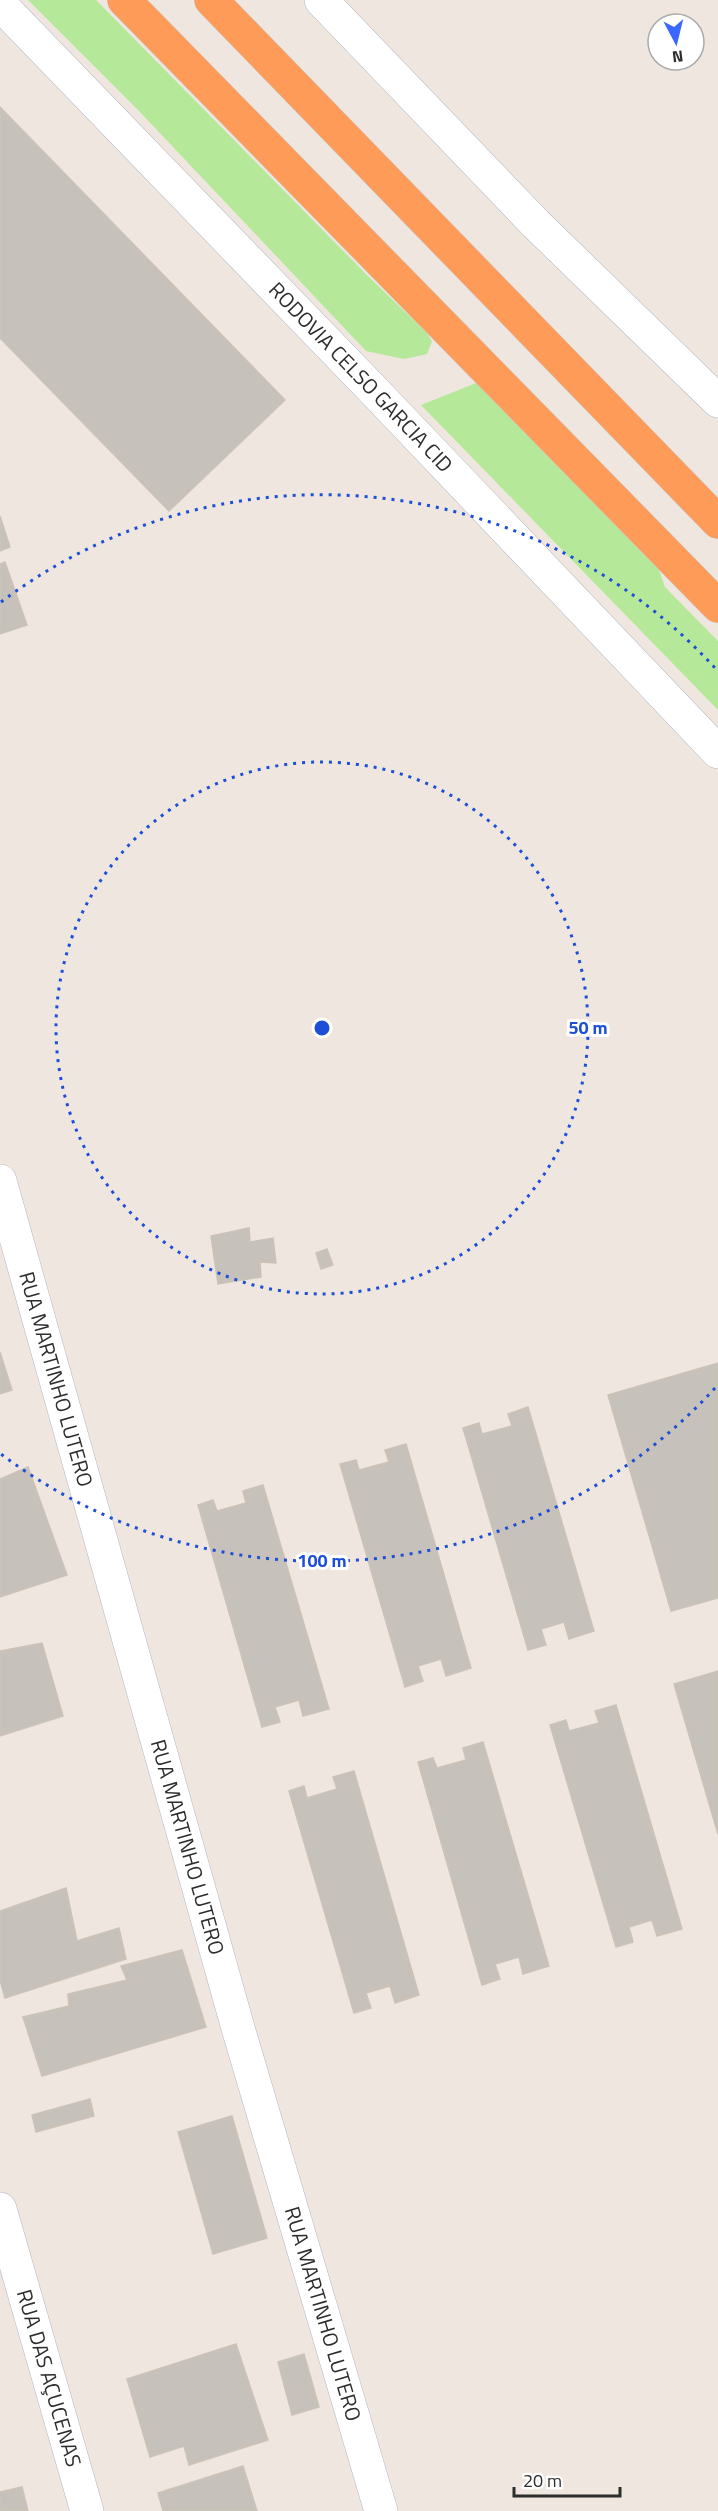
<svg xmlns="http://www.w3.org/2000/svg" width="718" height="2511" font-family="'Titillium Web',sans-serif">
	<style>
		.green { fill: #b6e899 }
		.building { fill: #c7c1bb; stroke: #cbc3b8; stroke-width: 1.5 }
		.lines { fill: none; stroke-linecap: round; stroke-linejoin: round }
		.street-casing { stroke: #b3b6c1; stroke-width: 34 }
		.secondary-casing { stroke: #b3b6c1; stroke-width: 34 }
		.highway-casing { stroke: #c8c8c8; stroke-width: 34 }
		.street { stroke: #fff; stroke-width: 33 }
		.secondary { stroke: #fff; stroke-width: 33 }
		.highway { stroke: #ff9b59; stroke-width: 33 }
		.ring { fill: none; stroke: #1d4ed8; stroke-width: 3; stroke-dasharray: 3 6 }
		.labels { text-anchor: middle; stroke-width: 6; stroke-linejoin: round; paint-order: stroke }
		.street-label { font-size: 21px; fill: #2d2d2d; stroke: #fff }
		.centre { fill: #1d4ed8; stroke: #fff; stroke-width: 3 }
		.ring-label { font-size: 18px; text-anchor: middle; font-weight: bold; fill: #1d4ed8; stroke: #fff; stroke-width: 6; stroke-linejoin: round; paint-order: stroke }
	</style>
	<rect width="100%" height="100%" fill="#efe7df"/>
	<path class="green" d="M28,0H96L368,276L426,332L432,341L427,354L404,359L366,351L139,111Z
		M476,383L659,570L665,587L718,641V710L421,405Z"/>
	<path class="building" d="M0,107L285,400L169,511L0,338Z
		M0,516L10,547L0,551Z
		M5,562L27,625L0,634V564Z
		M249,1228L250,1242L273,1238L276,1263L260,1262L261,1277L218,1284L211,1236Z
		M327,1249L333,1265L321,1269L316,1253Z
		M0,1352L12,1390L0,1394Z
		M718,1363V1598L671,1611L608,1395Z
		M528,1407L594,1631L569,1639L564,1622L541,1629L546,1645L528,1650L463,1428L479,1423L482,1434L512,1426L508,1414Z
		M406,1444L471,1668L446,1676L441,1659L418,1666L423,1681L405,1687L340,1464L356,1460L359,1470L389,1462L385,1450Z
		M28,1467L67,1575L0,1597V1479Z
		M263,1485L329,1709L303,1716L299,1700L275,1707L280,1722L262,1727L198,1505L213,1500L217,1511L246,1503L243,1491Z
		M42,1643L63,1716L0,1736V1651Z
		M718,1671V1834L674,1684Z
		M616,1705L682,1929L657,1936L652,1920L629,1927L633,1942L616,1947L550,1725L566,1720L569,1731L599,1723L595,1711Z
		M483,1742L549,1966L523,1974L519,1957L495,1964L500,1979L482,1985L418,1762L433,1758L437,1768L466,1760L463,1748Z
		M354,1771L419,1995L395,2003L390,1986L366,1993L371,2008L354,2013L289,1791L304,1786L307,1798L337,1789L333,1777Z
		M66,1888L77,1941L119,1928L126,1959L5,1998L0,1980V1911Z
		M182,1950L206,2027L42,2076L23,2017L69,2006L68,1994L127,1980L121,1966Z
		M90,2099L94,2116L36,2132L32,2115Z
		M232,2116L267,2238L213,2254L178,2132Z
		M236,2344L268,2440L189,2465L184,2446L150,2457L127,2379Z
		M304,2354L319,2407L292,2415L278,2362Z
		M243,2466L257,2511H163L158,2493Z
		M22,2487L28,2511H0V2492Z"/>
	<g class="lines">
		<defs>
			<g id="street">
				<path id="s1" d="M0,1181L238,2028L381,2511"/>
				<path id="s2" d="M0,2209L87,2511"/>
			</g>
			<g id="secondary">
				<path d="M321,0L536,224L718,401"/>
				<path id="s3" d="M0,4L380,397L718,752"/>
			</g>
			<path id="highway" d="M124,0L718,606
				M211,0L718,522"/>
		</defs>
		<use href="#street" class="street-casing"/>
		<use href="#secondary" class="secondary-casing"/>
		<use href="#highway" class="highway-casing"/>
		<use href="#street" class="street"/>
		<use href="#secondary" class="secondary"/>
		<use href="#highway" class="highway"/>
	</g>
	<g class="ring">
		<circle cx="322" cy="1028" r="266"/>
		<path d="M715 1388A533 533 0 0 1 1 1454M1 602A533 533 0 0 1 715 668"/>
	</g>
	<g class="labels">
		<g class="street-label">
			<text dy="7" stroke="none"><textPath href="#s3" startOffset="519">RODOVIA CELSO GARCIA CID</textPath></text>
			<text dy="7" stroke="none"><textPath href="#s1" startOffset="206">RUA MARTINHO LUTERO</textPath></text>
			<text dy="7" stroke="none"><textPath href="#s1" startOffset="692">RUA MARTINHO LUTERO</textPath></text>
			<text dy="7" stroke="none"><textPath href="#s1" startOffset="1178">RUA MARTINHO LUTERO</textPath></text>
			<text dy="7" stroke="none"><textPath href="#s2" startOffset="176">RUA DAS AÇUCENAS</textPath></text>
		</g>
	</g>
	<circle cx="322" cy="1028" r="9" class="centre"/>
	<g class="ring-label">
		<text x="588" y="1034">50 m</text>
		<text x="322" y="1567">100 m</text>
	</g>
	<g transform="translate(676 42) rotate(173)"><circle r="28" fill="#ffffff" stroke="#ababab" stroke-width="1.5"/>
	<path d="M0-4.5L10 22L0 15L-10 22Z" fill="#3b67ff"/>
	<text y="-9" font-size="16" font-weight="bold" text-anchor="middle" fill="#2d2d2d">N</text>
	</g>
	<path d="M514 2487v9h106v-9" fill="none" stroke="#2d2d2d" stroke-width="3"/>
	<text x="523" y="2487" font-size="18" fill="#2d2d2d" stroke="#ffffff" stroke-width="4.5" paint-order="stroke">20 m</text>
</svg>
